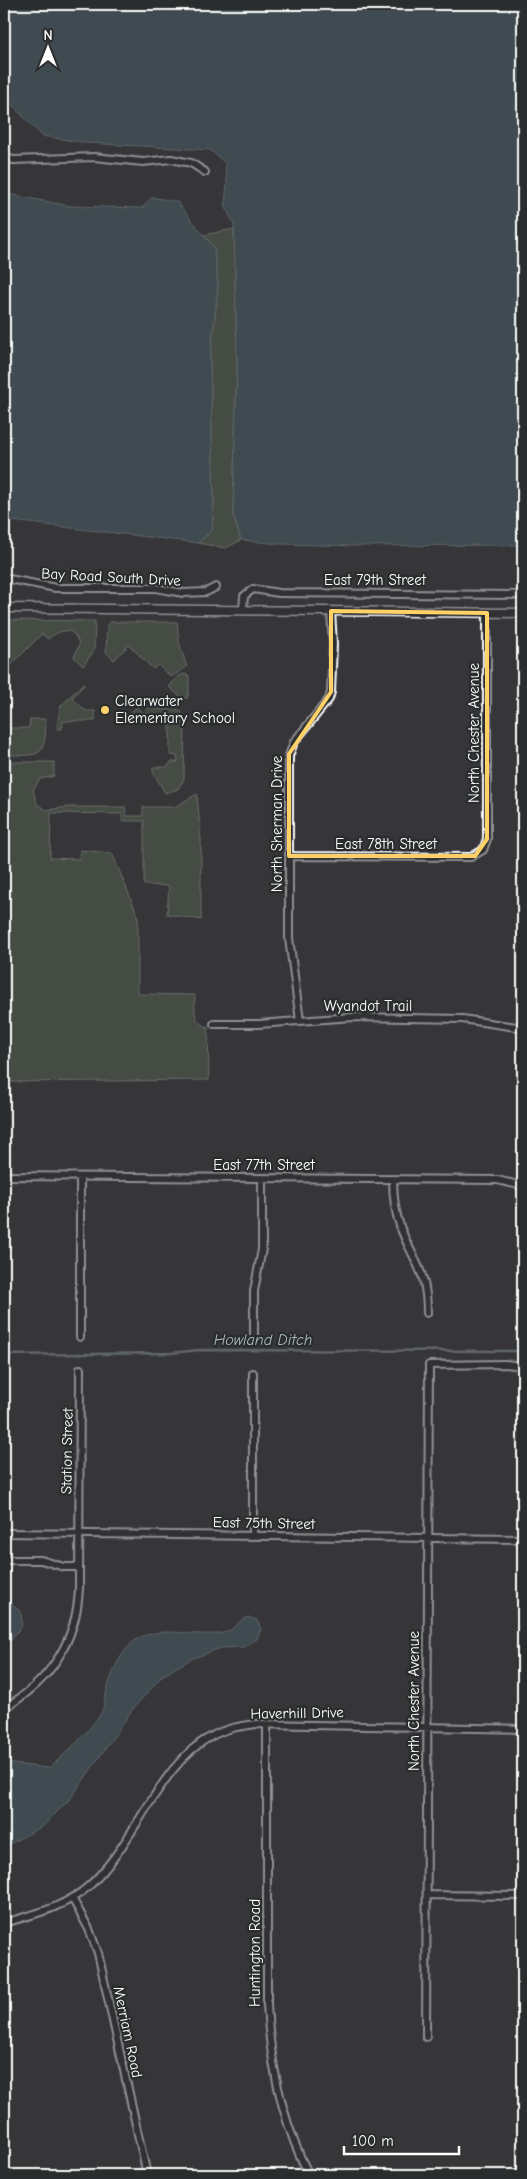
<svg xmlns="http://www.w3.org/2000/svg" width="527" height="2179" font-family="'Comic Neue',sans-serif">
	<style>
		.green { fill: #586852; stroke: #acb4a8 }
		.water { fill: #49666d; stroke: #92a3a7 }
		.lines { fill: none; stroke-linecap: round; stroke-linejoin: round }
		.stream { stroke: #92a3a7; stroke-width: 2.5 }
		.minor-casing { stroke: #fff; stroke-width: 10 }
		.tertiary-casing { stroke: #fff; stroke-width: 11 }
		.minor { stroke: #2a2d2e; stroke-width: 6 }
		.tertiary { stroke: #2a2d2e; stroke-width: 8 }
		.marked { fill: none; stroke: #ffd166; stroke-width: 4; stroke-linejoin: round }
		.poi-dot { fill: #ffd166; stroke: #2a2d2e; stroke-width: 2 }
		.labels { text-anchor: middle; stroke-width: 4.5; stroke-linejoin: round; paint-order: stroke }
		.street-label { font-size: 15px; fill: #fff; stroke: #2a2d2e }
		.poi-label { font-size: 15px; fill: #fff; stroke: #2a2d2e; text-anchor: start }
		.water-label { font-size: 16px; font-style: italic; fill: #adbabd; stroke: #2a2d2e }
	</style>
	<rect width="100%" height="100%" fill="#363539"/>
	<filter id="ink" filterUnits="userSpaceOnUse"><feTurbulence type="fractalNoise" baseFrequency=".02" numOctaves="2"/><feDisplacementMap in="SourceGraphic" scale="10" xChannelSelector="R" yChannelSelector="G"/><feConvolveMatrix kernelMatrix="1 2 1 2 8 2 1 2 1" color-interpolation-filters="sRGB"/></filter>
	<g filter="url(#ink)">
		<path class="green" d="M234,229L237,362L233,514L241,540L226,548L198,543L212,530L214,502L210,361L218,286L214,248L204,235Z
			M4,620L95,621L94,651L83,666L74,657L79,645C75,626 59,629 48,639L42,634L12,664L4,678Z
			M110,622H177L179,642L187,667L171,677L158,665L153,669L129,645L114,660L106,652L107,625Z
			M184,674L189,676V693L187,698L183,699L169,687L177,677Z
			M83,683L84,685L72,698L86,711H95V721H63L62,729H57L60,707Z
			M154,704V709L180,710L185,718H130V713L137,707L144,713Z
			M30,719H46C45,760 41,755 4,755V728H29Z
			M170,721H185L184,779L178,789L165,793L153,772V767H167L171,762H178L177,756L170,755Z
			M4,762H54V776L40,779L33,790L37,804L46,810L69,807H125L126,816H143V807H175L197,794L201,840V920L167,914L169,886L144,885V821H122V814L51,813L50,858L80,859V850L112,853L138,916V994L195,995C195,1009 192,1023 208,1027L209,1080L4,1082V823H9V820L4,819Z"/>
		<path class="water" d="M4,4H523V545L356,546L280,544L241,540L233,514L237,362L234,224L225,206L227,182L225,163L210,150L87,143L42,136L13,106L4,90Z
			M4,187L7,194L70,206L142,208L152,197L177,202L214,248L218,286L210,361L214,502L212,530L198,543L4,520Z
			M12,1605L21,1612L22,1626L4,1647V1606Z
			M248,1617L257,1620L261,1629L257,1639L245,1647L221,1648L191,1659L162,1676L132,1710L71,1798L43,1826L4,1847V1763L49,1768C67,1752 86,1735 100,1715C104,1709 104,1700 106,1693C111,1675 121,1648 139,1638C161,1625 198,1638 223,1633C234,1631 238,1620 248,1617Z"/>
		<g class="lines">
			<path class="stream" d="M4,1355L171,1353L199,1350L523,1351"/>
			<defs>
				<path id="minor" d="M4,158L14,160L94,157L143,162L171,159L191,163L205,172
					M4,578L56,588H156L183,593L206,592L216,587
					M243,610L244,596L253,589L279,593L523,595
					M289,856L471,857L483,850L487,839V613
					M300,1021L289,938V756L294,742L329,699L331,692L333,644L331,611
					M214,1024H259L352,1017L462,1019L523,1028
					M4,1176L497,1180L523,1186
					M393,1179C393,1196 395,1213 401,1229C415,1264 427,1271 427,1313
					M254,1336V1291L262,1249V1178
					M80,1337V1177
					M4,1533L523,1539
					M253,1536V1373
					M4,1560H41L64,1567H79
					M4,1708C50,1682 77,1641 79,1588L80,1369
					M267,1724V2004C270,2063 282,2122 309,2175
					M427,1895L523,1896
					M72,1898L89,1929L98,1953L147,2175
					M4,1923C35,1914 66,1907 90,1885C134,1845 161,1761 212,1736C226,1728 241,1726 256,1724L523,1729
					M426,2037L429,1365L505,1364L523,1366"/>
				<path id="tertiary" d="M4,608L523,613"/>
			</defs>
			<use href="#minor" class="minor-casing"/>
			<use href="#tertiary" class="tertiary-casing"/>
			<use href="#minor" class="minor"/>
			<use href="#tertiary" class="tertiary"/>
		</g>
	</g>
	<path d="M0 0H527V2179H0ZM331,611L487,613V839L475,856H289V754L331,692Z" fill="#363539" fill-opacity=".55" fill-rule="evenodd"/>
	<path class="marked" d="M331,611L487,613V839L475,856H289V754L331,692Z"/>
	<circle class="poi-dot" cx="105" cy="710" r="5"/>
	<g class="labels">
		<g class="street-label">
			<text transform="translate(111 577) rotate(3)" y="5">Bay Road South Drive</text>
			<text x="375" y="585">East 79th Street</text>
			<text transform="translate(474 733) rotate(-90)" y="5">North Chester Avenue</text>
			<text transform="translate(277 824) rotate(-90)" y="5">North Sherman Drive</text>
			<text x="386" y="849">East 78th Street</text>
			<text x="368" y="1011">Wyandot Trail</text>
			<text x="264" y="1170">East 77th Street</text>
			<text transform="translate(67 1451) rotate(-89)" y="5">Station Street</text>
			<text transform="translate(264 1523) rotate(1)" y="5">East 75th Street</text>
			<text transform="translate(414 1701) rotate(-90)" y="5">North Chester Avenue</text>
			<text transform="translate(297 1713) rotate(-1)" y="5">Haverhill Drive</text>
			<text transform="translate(255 1953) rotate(-90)" y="5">Huntington Road</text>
			<text transform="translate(128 2032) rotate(78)" y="5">Merriam Road</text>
		</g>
		<g class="poi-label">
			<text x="115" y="706">Clearwater<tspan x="115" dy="17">Elementary School</tspan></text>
		</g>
		<g class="water-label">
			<text x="263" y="1345">Howland Ditch</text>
		</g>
	</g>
	<rect width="527" height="2179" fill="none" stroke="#2a2d2e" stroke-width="20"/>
	<rect x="10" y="10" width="507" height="2159" fill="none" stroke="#fff" stroke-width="2" filter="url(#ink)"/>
	<g transform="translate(48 48)" stroke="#2a2d2e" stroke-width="4" paint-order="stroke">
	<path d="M0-4L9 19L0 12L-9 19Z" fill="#ffffff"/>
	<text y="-8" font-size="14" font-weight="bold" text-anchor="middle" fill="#ffffff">N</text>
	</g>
	<path d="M344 2146v8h115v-8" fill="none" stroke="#ffffff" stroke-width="2.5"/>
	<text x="352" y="2146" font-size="15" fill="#ffffff" stroke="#2a2d2e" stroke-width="4" paint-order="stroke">100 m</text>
</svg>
